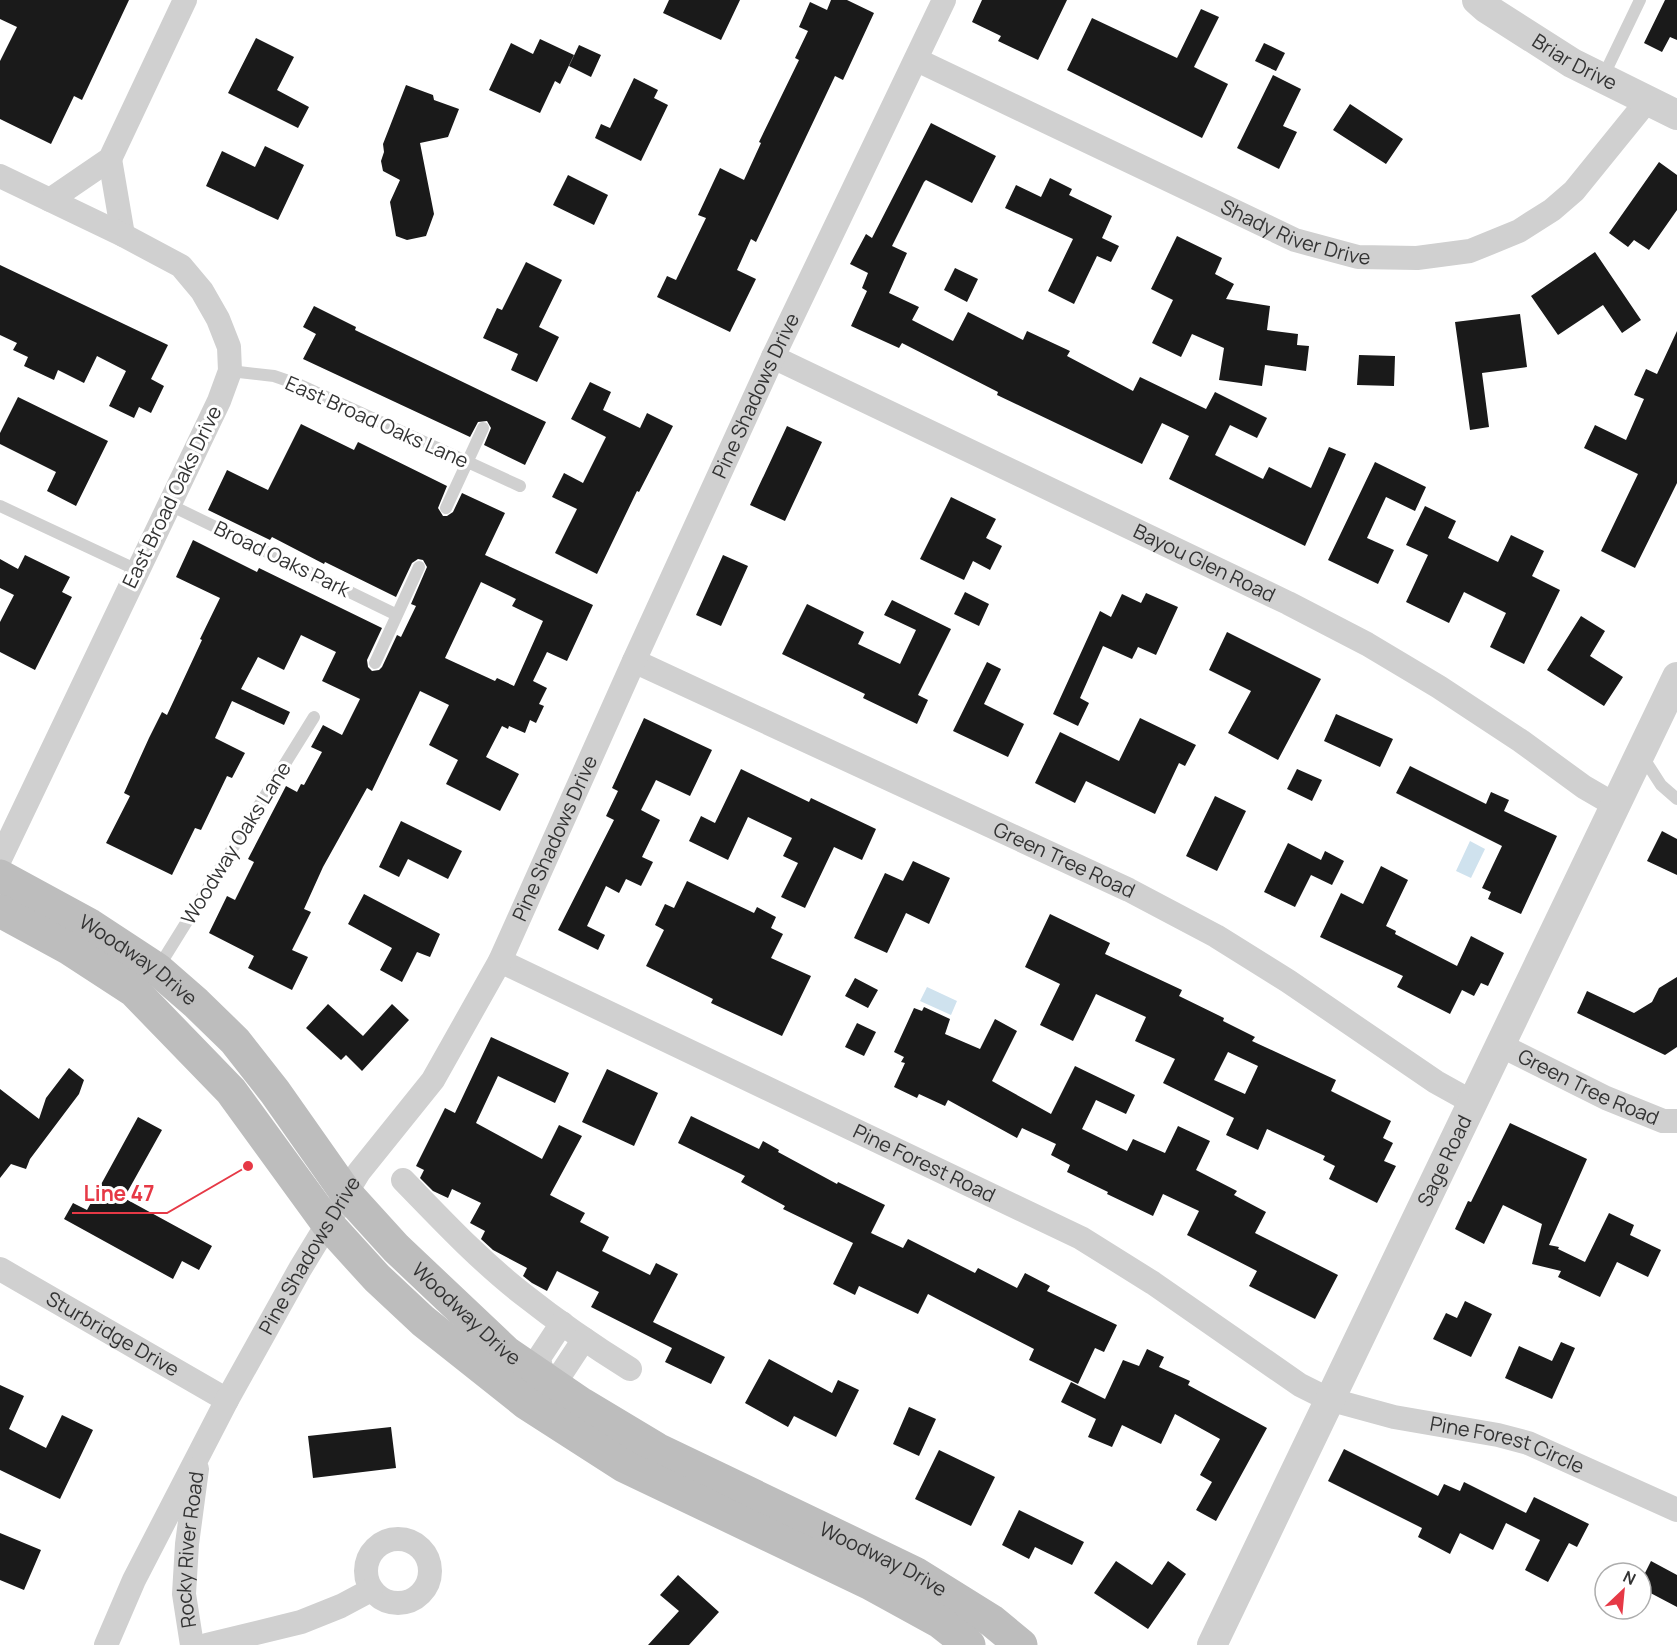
<svg xmlns="http://www.w3.org/2000/svg" width="1677" height="1645" font-family="Manrope,sans-serif">
	<style>
		.water { fill: #cfe2ee }
		.building { fill: #1a1a1a; fill-rule: evenodd }
		.lines { fill: none; stroke-linecap: round; stroke-linejoin: round }
		.service { stroke: #d0d0d0; stroke-width: 12 }
		.minor { stroke: #d0d0d0; stroke-width: 24 }
		.tertiary { stroke: #d0d0d0; stroke-width: 30 }
		.secondary { stroke: #bdbdbd; stroke-width: 33 }
		.labels { text-anchor: middle; stroke-width: 6; stroke-linejoin: round; paint-order: stroke }
		.street-label { font-size: 20px; fill: #333; stroke: #fff }
		.leader { fill: none; stroke: #e63946; stroke-width: 2 }
		.callout-dot { fill: #e63946; stroke: #fff; stroke-width: 2 }
		.callout-label { font-size: 21px; text-anchor: middle; font-weight: bold; fill: #e63946; stroke: #fff; stroke-width: 6; stroke-linejoin: round; paint-order: stroke }
	</style>
	<rect width="100%" height="100%" fill="#fff"/>
	<path class="water" d="M1470,841L1485,849L1471,878L1456,871Z
		M927,987L957,1001L951,1015L920,1001Z"/>
	<path class="building" d="M0,0H129L82,100L74,96L51,144L0,119V61L17,27L0,19Z
		M669,0H740L721,40L663,13Z
		M831,0H847L874,13L843,80L835,76L756,242L751,239L737,270L756,279L730,332L657,297L667,276L676,280L706,218L698,215L720,168L744,180L761,143L759,142L799,60L795,58L808,31L799,27L810,2L827,10Z
		M982,0H1067L1038,60L998,41L1001,36L972,22Z
		M1665,0H1677V40L1670,37L1662,52L1644,43Z
		M1201,9L1219,17L1194,67L1228,84L1202,138L1067,70L1092,18L1177,58Z
		M256,38L294,57L277,90L309,107L298,128L228,93Z
		M540,39L574,55L560,84L555,81L540,113L489,90L511,43L533,54Z
		M1264,43L1285,53L1276,71L1255,61Z
		M579,45L601,55L591,77L569,66Z
		M1273,75L1301,89L1283,126L1297,132L1279,169L1237,148Z
		M634,78L658,90L654,98L668,105L641,161L595,138L601,124L610,128Z
		M406,85L433,95L434,100L459,109L448,137L420,143L434,214L426,236L407,240L396,236L390,202L400,180L383,171L381,161L384,152L383,144Z
		M1350,104L1403,139L1386,164L1333,130Z
		M931,123L996,156L972,203L926,180L924,182L892,246L907,253L889,293L919,307L912,320L953,341L968,312L1023,340L1027,331L1070,351L1067,356L1133,391L1140,377L1206,409L1215,392L1267,418L1257,438L1230,425L1215,455L1263,479L1269,467L1311,488L1329,447L1346,454L1305,546L1169,479L1189,436L1162,423L1142,464L997,395L998,392L902,343L899,348L851,326L867,291L862,288L868,273L850,264L866,234L872,238Z
		M265,146L304,165L278,220L206,186L222,151L255,167Z
		M1659,162L1677,175V210L1649,250L1634,240L1628,247L1609,233Z
		M568,175L608,195L594,225L553,205Z
		M1050,178L1072,189L1069,195L1112,216L1102,238L1119,246L1111,262L1097,256L1074,304L1048,291L1073,239L1005,208L1016,185L1041,197Z
		M1177,236L1222,258L1215,274L1234,284L1226,299L1270,306L1267,330L1298,334L1297,345L1309,346L1306,371L1265,365L1262,386L1219,380L1224,348L1192,334L1181,357L1152,343L1173,300L1151,289Z
		M1595,252L1641,320L1622,333L1603,305L1558,335L1531,296Z
		M526,262L562,280L539,327L559,337L537,382L511,370L518,354L483,338L497,308L502,310Z
		M0,265L168,345L151,379L164,386L151,413L139,407L134,418L109,406L126,371L97,356L84,383L58,370L54,380L24,366L28,357L13,350L17,343L0,335Z
		M955,268L978,279L967,302L944,290Z
		M314,306L356,327L355,330L546,422L525,465L484,445L491,428L487,421L478,422L470,437L303,359L316,334L303,327Z
		M1520,314L1527,367L1482,373L1489,427L1470,430L1455,322Z
		M1677,331V483L1635,568L1601,551L1638,474L1584,448L1595,425L1626,440L1644,399L1634,395L1646,369L1657,374Z
		M1359,355L1395,356L1394,386L1357,385Z
		M590,382L611,392L603,410L640,428L647,413L673,426L639,492L637,491L597,574L555,553L577,509L552,497L564,473L583,483L606,437L571,419Z
		M18,397L108,441L76,506L47,491L56,472L0,444V433Z
		M301,424L354,450L358,442L447,486L438,508L443,516H447L453,512L462,493L505,513L485,555L593,605L567,661L547,652L533,681L547,688L539,704L544,706L536,723L530,720L525,733L509,726L508,729L502,726L486,757L519,774L500,811L446,784L458,760L429,745L449,705L420,691L372,791L367,788L323,867L304,909L311,912L292,950L308,957L292,990L248,968L254,956L209,933L227,896L235,900L254,862L248,859L286,786L297,792L301,784L304,785L322,752L311,747L323,725L342,735L360,699L322,681L336,652L301,635L284,670L258,657L241,689L290,712L284,725L232,701L215,738L245,753L232,778L227,776L201,830L195,828L172,875L106,843L130,796L124,793L149,738L162,712L167,715L202,640L200,639L220,598L176,577L193,540L257,572L259,568L382,628L367,660L368,667L372,671L379,670L382,667L397,635L401,637L416,606L411,604L427,567L423,560L418,559L412,563L396,597L325,562L324,564L272,537L270,540L208,510L227,470L268,490ZM481,582L516,599L512,606L543,621L514,686L497,678L495,681L445,658Z
		M787,426L822,442L785,521L750,505Z
		M1375,462L1426,487L1415,511L1386,497L1367,538L1394,550L1378,584L1328,560Z
		M951,497L996,519L986,538L1002,546L990,570L973,561L964,580L920,559Z
		M1425,506L1456,521L1448,538L1498,562L1511,535L1544,551L1532,576L1560,590L1524,664L1490,647L1506,613L1464,592L1449,623L1406,602L1428,555L1406,545Z
		M25,555L70,577L62,592L72,597L35,670L0,652V622L14,595L0,588V559L18,569Z
		M723,555L748,566L721,626L696,615Z
		M965,592L989,604L979,626L954,614Z
		M1146,593L1178,607L1156,655L1138,647L1132,659L1103,646L1080,698L1089,703L1078,726L1053,714L1100,611L1111,617L1122,594L1141,603Z
		M892,600L951,629L918,695L928,700L917,724L863,698L865,694L782,654L807,604L864,632L858,644L900,664L916,630L884,615Z
		M1581,616L1605,631L1590,656L1623,677L1604,706L1547,670Z
		M1227,632L1321,679L1278,760L1228,733L1251,691L1209,670Z
		M987,662L1001,669L984,704L1024,724L1008,757L953,731Z
		M1336,714L1393,739L1380,767L1324,741Z
		M644,718L712,750L690,796L656,780L641,810L660,820L642,857L653,862L641,886L626,879L619,893L606,886L587,926L605,935L598,950L558,930L614,820L606,816L618,791L612,788Z
		M1140,718L1196,745L1185,766L1179,763L1155,814L1086,781L1075,803L1035,783L1060,732L1119,761Z
		M1410,766L1486,804L1491,792L1509,800L1504,811L1557,836L1521,914L1488,899L1491,892L1482,888L1502,846L1396,793Z
		M741,769L809,802L811,798L876,829L862,860L834,847L805,908L781,897L798,863L783,856L792,838L748,817L728,860L689,841L701,816L715,823Z
		M1297,769L1322,780L1312,801L1287,789Z
		M1215,796L1246,811L1217,871L1186,856Z
		M401,821L462,851L448,879L408,859L399,877L379,867Z
		M1662,831L1677,839V875L1647,861Z
		M1288,843L1321,860L1325,851L1344,861L1332,885L1311,875L1295,907L1264,892Z
		M913,861L950,878L929,924L906,913L887,953L854,938L885,873L903,881Z
		M1381,866L1408,880L1386,926L1396,931L1395,934L1457,966L1471,936L1504,953L1488,986L1481,983L1474,996L1462,990L1450,1014L1397,987L1403,976L1320,937L1341,893L1363,904Z
		M687,881L754,913L757,907L776,917L771,928L783,934L771,958L811,976L782,1036L711,1003L713,999L646,966L664,930L655,925L665,904L674,908Z
		M364,894L440,934L430,957L417,952L402,982L380,970L392,948L348,924Z
		M1050,914L1110,943L1105,954L1182,990L1179,996L1224,1018L1223,1021L1255,1037L1252,1041L1336,1080L1331,1091L1391,1121L1383,1138L1393,1143L1384,1161L1396,1166L1377,1203L1329,1179L1335,1166L1323,1160L1325,1156L1267,1129L1258,1150L1226,1135L1234,1118L1163,1083L1175,1059L1135,1041L1146,1017L1096,994L1073,1041L1040,1025L1060,984L1025,967ZM1228,1052L1258,1066L1245,1094L1214,1080Z
		M1677,977V1047L1665,1055L1577,1013L1587,991L1634,1013L1652,1002L1659,988Z
		M855,978L878,990L868,1008L845,996Z
		M328,1004L363,1036L392,1004L409,1020L362,1071L346,1055L341,1060L306,1028Z
		M924,1007L950,1019L945,1034L980,1049L995,1019L1017,1031L992,1081L1051,1114L1075,1066L1135,1095L1126,1114L1096,1100L1082,1129L1127,1151L1133,1139L1165,1153L1178,1126L1210,1141L1196,1170L1237,1191L1234,1195L1266,1212L1255,1233L1338,1275L1315,1319L1249,1286L1257,1271L1187,1235L1199,1211L1163,1194L1153,1216L1107,1194L1108,1192L1067,1172L1070,1165L1051,1155L1056,1144L1022,1128L1017,1138L948,1100L945,1106L919,1094L917,1098L894,1087L905,1063L901,1062L904,1057L894,1052L914,1008L922,1011Z
		M857,1023L876,1032L864,1056L845,1047Z
		M491,1037L569,1073L555,1103L498,1076L476,1123L542,1159L559,1125L582,1136L550,1195L585,1213L580,1222L609,1237L602,1251L650,1275L656,1263L678,1274L653,1322L725,1357L711,1384L665,1362L672,1348L591,1307L599,1292L557,1271L547,1291L532,1283L523,1276L527,1268L493,1250L481,1239L485,1231L470,1223L481,1203L452,1189L448,1198L433,1191L420,1178L424,1170L416,1166L445,1108L455,1113Z
		M69,1068L84,1080L79,1094L30,1159L26,1169L11,1164L0,1178V1089L39,1119L46,1098Z
		M607,1069L658,1093L634,1146L582,1122Z
		M691,1116L759,1149L763,1141L779,1150L778,1152L837,1184L838,1182L885,1205L871,1233L903,1248L908,1239L975,1273L978,1268L1017,1288L1025,1273L1050,1286L1047,1291L1117,1325L1104,1352L1095,1348L1078,1384L1029,1360L1034,1349L928,1294L918,1314L859,1286L855,1295L833,1284L853,1243L783,1209L785,1206L741,1182L745,1176L678,1143Z
		M138,1117L162,1130L124,1198L212,1246L199,1270L182,1261L173,1279L64,1219L73,1203L87,1210Z
		M1510,1123L1587,1159L1549,1245L1559,1247L1558,1249L1585,1262L1609,1213L1634,1225L1630,1235L1661,1250L1648,1277L1617,1262L1600,1297L1558,1277L1561,1271L1532,1264L1542,1224L1503,1205L1484,1244L1455,1229L1468,1201L1471,1202Z
		M1465,1301L1492,1314L1471,1357L1433,1339L1446,1313L1457,1318Z
		M1561,1342L1575,1348L1552,1399L1505,1378L1519,1346L1552,1361Z
		M1147,1349L1164,1357L1159,1367L1190,1381L1188,1385L1267,1428L1216,1521L1196,1510L1212,1482L1200,1475L1220,1439L1175,1414L1161,1444L1122,1425L1112,1447L1088,1437L1096,1419L1061,1402L1071,1382L1105,1399L1123,1360L1139,1366Z
		M769,1359L832,1393L838,1380L859,1390L836,1437L794,1416L788,1427L745,1403Z
		M0,1385L24,1396L9,1429L46,1448L62,1415L93,1430L60,1499L0,1470Z
		M909,1407L936,1419L919,1456L893,1444Z
		M391,1427L396,1468L313,1478L308,1436Z
		M1344,1449L1438,1496L1444,1484L1460,1491L1464,1482L1526,1513L1534,1497L1589,1524L1577,1547L1569,1543L1548,1582L1525,1570L1540,1540L1506,1523L1493,1550L1460,1533L1450,1554L1418,1537L1422,1528L1328,1481Z
		M939,1450L995,1477L971,1526L915,1499Z
		M1019,1510L1084,1542L1072,1565L1035,1547L1029,1559L1002,1545Z
		M0,1533L41,1550L24,1590L0,1580Z
		M1116,1561L1152,1585L1168,1561L1186,1574L1148,1629L1094,1593Z
		M1651,1561L1677,1575V1607L1641,1588V1581Z
		M678,1575L719,1612L689,1645H648L679,1611L660,1595Z"/>
	<g class="lines">
		<path class="service" d="M1603,77L1640,0
			M230,371L274,376L300,385L520,486
			M168,504L397,615
			M0,506L137,570
			M446,508L483,428
			M375,663L419,567
			M1641,754L1661,785L1677,799
			M158,968L314,717"/>
		<g class="minor">
			<path id="s1" d="M917,60L1295,240L1358,257L1417,258L1470,251L1519,231L1552,210L1574,191L1647,101"/>
			<path d="M110,159L123,235"/>
			<path d="M0,176L123,235L181,266L202,291L218,319L229,347L230,371L219,401L0,859"/>
			<path d="M50,200L110,159L185,0"/>
			<path id="s2" d="M773,357L1288,603L1367,644L1439,687L1521,741L1584,787L1615,805"/>
			<path id="s3" d="M634,661L1129,890L1216,936L1288,981L1436,1082L1472,1102"/>
			<path id="s4" d="M500,961L1081,1238L1153,1283L1300,1385L1328,1399L1394,1417L1498,1435L1528,1443L1677,1510"/>
			<path id="s5" d="M1500,1045L1606,1098L1663,1121H1677"/>
			<path d="M403,1180C442,1220 480,1261 524,1295C558,1322 593,1346 630,1369"/>
			<path id="s6" d="M0,1269L227,1400"/>
			<path d="M562,1323L539,1358L543,1378L561,1374L584,1339"/>
			<circle cx="398" cy="1571" r="32"/>
			<path id="s7" d="M106,1645L134,1580L227,1400L300,1269L359,1172L433,1080L500,961L634,661L773,357L944,0"/>
			<path id="s8" d="M192,1645L184,1594L187,1544L197,1469"/>
			<path d="M207,1645L301,1622L341,1606L371,1590"/>
		</g>
		<g class="tertiary">
			<path id="s9" d="M1477,0L1486,8L1572,63L1677,115"/>
			<path id="s10" d="M1212,1645L1677,677"/>
		</g>
		<g class="secondary">
			<path id="s11" d="M0,876L90,925L157,969L196,1003L235,1041L275,1092L346,1193L396,1248L506,1352L582,1404L657,1449L915,1573L992,1621L1021,1645"/>
			<path d="M0,911L68,948L134,991L231,1091L327,1223L377,1278L423,1321L526,1403L624,1466L869,1583L940,1622L969,1645"/>
		</g>
	</g>
	<g class="labels">
		<g class="street-label">
			<text dy="7" stroke="none"><textPath href="#s9" startOffset="116">Briar Drive</textPath></text>
			<text dy="7" stroke="none"><textPath href="#s1" startOffset="417">Shady River Drive</textPath></text>
			<text dy="7" stroke="none"><textPath href="#s7" startOffset="1412">Pine Shadows Drive</textPath></text>
			<text transform="translate(377 422) rotate(24)" y="7">East Broad Oaks Lane</text>
			<text transform="translate(172 497) rotate(-64)" y="7">East Broad Oaks Drive</text>
			<text transform="translate(282 559) rotate(26)" y="7">Broad Oaks Park</text>
			<text dy="7" stroke="none"><textPath href="#s2" startOffset="478">Bayou Glen Road</textPath></text>
			<text dy="7" stroke="none"><textPath href="#s7" startOffset="926">Pine Shadows Drive</textPath></text>
			<text transform="translate(236 843) rotate(-58)" y="7">Woodway Oaks Lane</text>
			<text dy="7" stroke="none"><textPath href="#s3" startOffset="474">Green Tree Road</textPath></text>
			<text dy="7" stroke="none"><textPath href="#s11" startOffset="162">Woodway Drive</textPath></text>
			<text dy="7" stroke="none"><textPath href="#s5" startOffset="98">Green Tree Road</textPath></text>
			<text dy="7" stroke="none"><textPath href="#s10" startOffset="537">Sage Road</textPath></text>
			<text dy="7" stroke="none"><textPath href="#s4" startOffset="470">Pine Forest Road</textPath></text>
			<text dy="7" stroke="none"><textPath href="#s7" startOffset="440">Pine Shadows Drive</textPath></text>
			<text dy="7" stroke="none"><textPath href="#s11" startOffset="648">Woodway Drive</textPath></text>
			<text dy="7" stroke="none"><textPath href="#s6" startOffset="130">Sturbridge Drive</textPath></text>
			<text dy="7" stroke="none"><textPath href="#s4" startOffset="1124">Pine Forest Circle</textPath></text>
			<text dy="7" stroke="none"><textPath href="#s8" startOffset="96">Rocky River Road</textPath></text>
			<text dy="7" stroke="none"><textPath href="#s11" startOffset="1134">Woodway Drive</textPath></text>
		</g>
	</g>
	<path class="leader" d="M248 1166L167 1213H72"/>
	<circle class="callout-dot" cx="248" cy="1166" r="6"/>
	<g class="callout-label">
		<text x="119" y="1201">Line 47</text>
	</g>
	<g transform="translate(1623 1591) rotate(26)"><circle r="28" fill="#ffffff" stroke="#adadad" stroke-width="1.5"/>
	<path d="M0-4.5L10 22L0 15L-10 22Z" fill="#e63946"/>
	<text y="-9" font-size="16" font-weight="bold" text-anchor="middle" fill="#333333">N</text>
	</g>
</svg>
